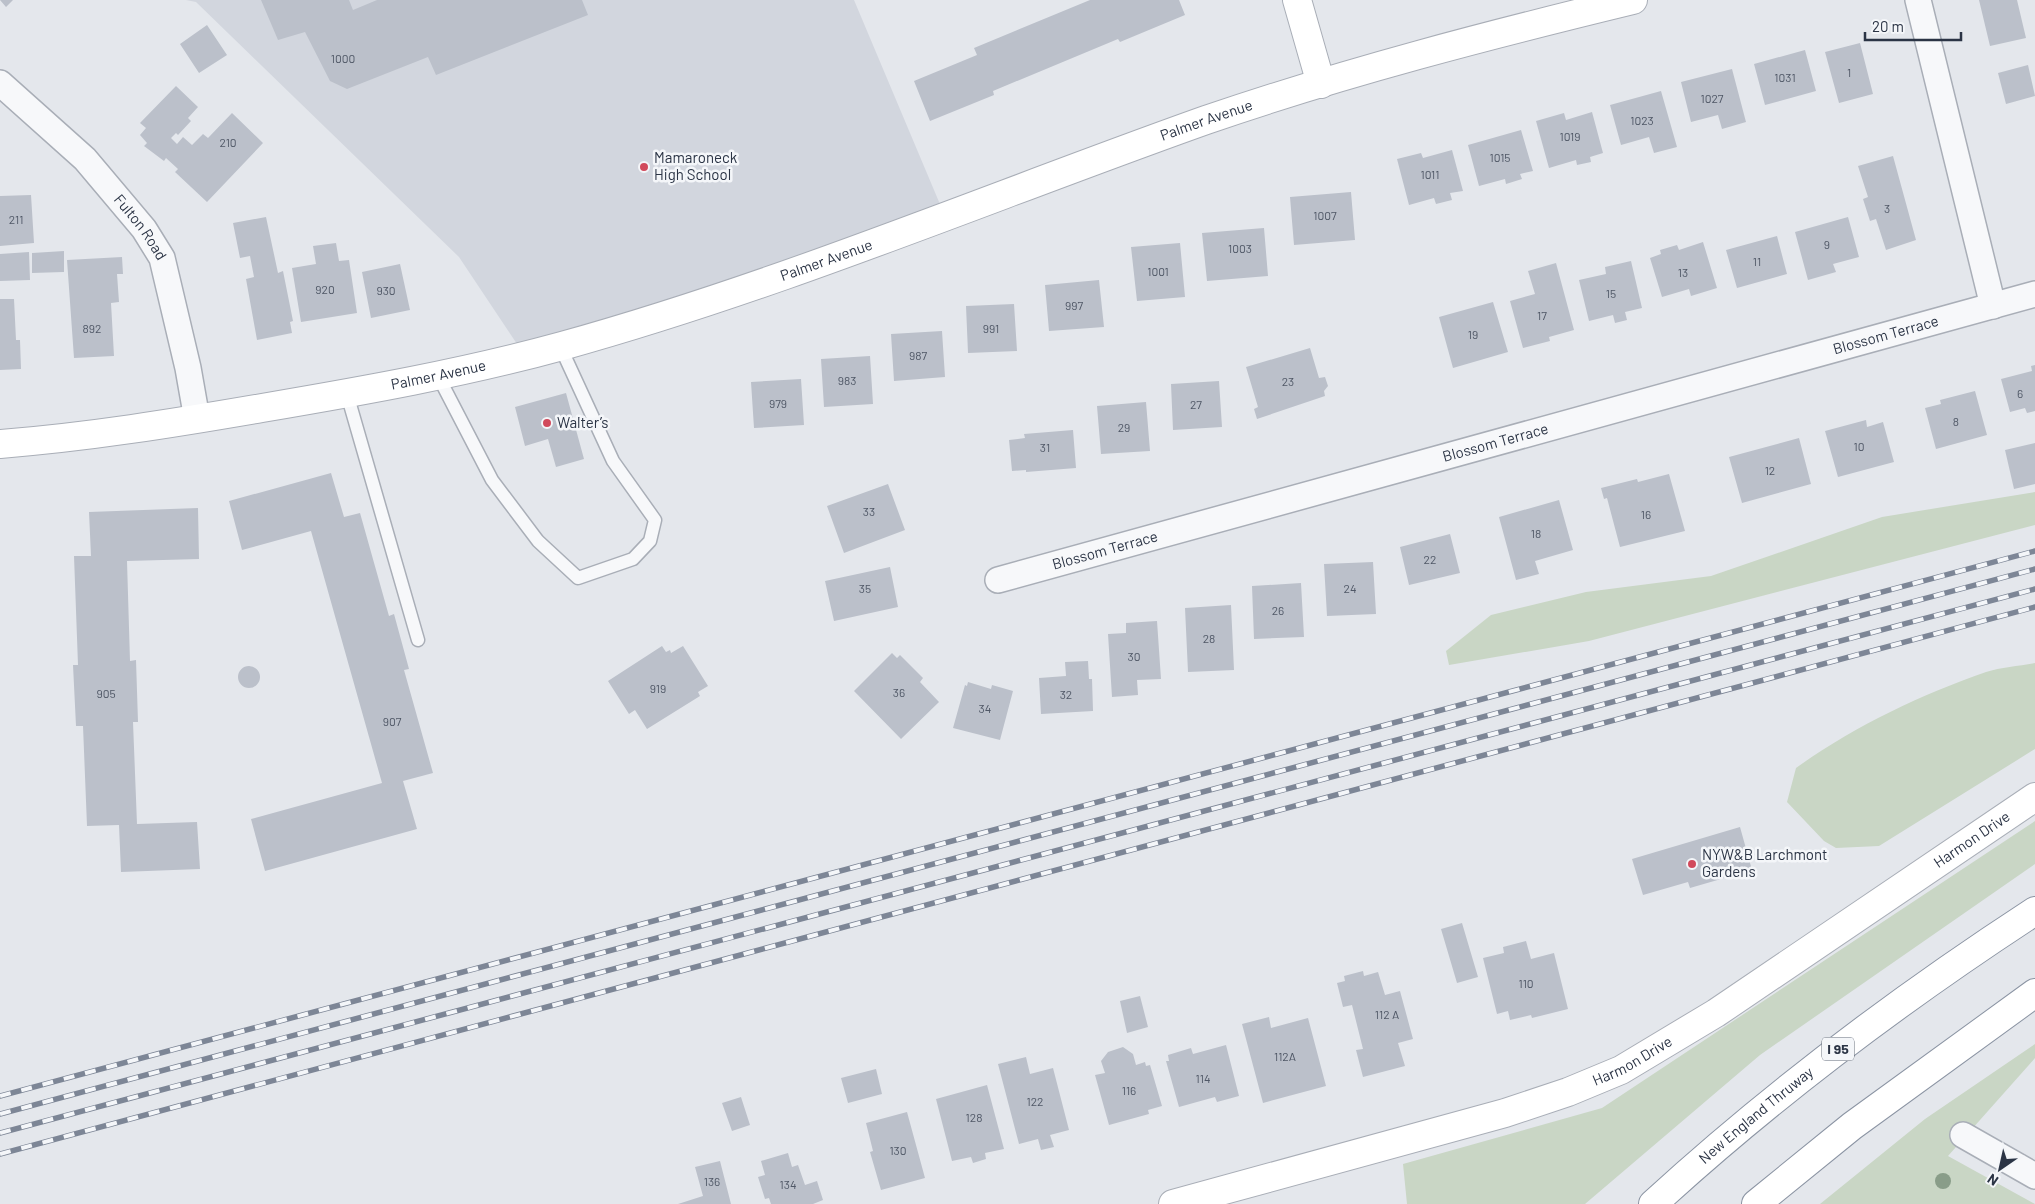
<svg xmlns="http://www.w3.org/2000/svg" width="2035" height="1204" font-family="Barlow,sans-serif">
	<style>
		.built { fill: #d2d6de }
		.green { fill: #c9d6c5 }
		.building { fill: #bbc0ca }
		.lines { fill: none; stroke-linecap: round; stroke-linejoin: round }
		.lane-casing { stroke: #a9aeb7; stroke-width: 15 }
		.street-casing { stroke: #a9aeb7; stroke-width: 28 }
		.secondary-casing { stroke: #a9aeb7; stroke-width: 30 }
		.highway-casing { stroke: #8b94a3; stroke-width: 30 }
		.lane { stroke: #f7f8fa; stroke-width: 12 }
		.street { stroke: #f7f8fa; stroke-width: 25 }
		.secondary { stroke: #fff; stroke-width: 28 }
		.highway { stroke: #fff; stroke-width: 28 }
		.rail-casing { stroke: #7d8696; stroke-width: 5.5 }
		.rail { stroke: #f4f6f9; stroke-width: 4; stroke-dasharray: 11; stroke-linecap: butt }
		.tree { fill: #899d89 }
		.poi-dot { fill: #d1495b; stroke: #f4f6f9; stroke-width: 2 }
		.labels { text-anchor: middle; stroke-width: 5; stroke-linejoin: round; paint-order: stroke }
		.number-label { font-size: 12px; fill: #4f5766 }
		.shield { fill: #f4f6f9; stroke: #676e7b; stroke-width: 1 }
		.shield-label { font-size: 14px; font-weight: bold; fill: #2b3445 }
		.street-label { font-size: 15px; fill: #2b3445; stroke: #f4f6f9 }
		.poi-label { font-size: 15px; fill: #2b3445; stroke: #f4f6f9; text-anchor: start }
	</style>
	<rect width="100%" height="100%" fill="#e4e7ec"/>
	<path class="built" d="M186,0H854L942,209L749,279L519,347L459,257L196,2Z"/>
	<path class="green" d="M2035,492V525L1589,641L1449,665L1446,651L1491,615L1586,592L1711,576L1882,517Z
		M2035,663V749L1879,846L1836,848L1824,841L1787,802L1796,768C1853,727 1920,695 1986,672C2001,667 2019,666 2035,663Z
		M2035,821V864L1760,1055L1585,1204H1407L1403,1164L1602,1108Z
		M2035,1044V1058L1948,1156L2035,1204H1820L1925,1119Z"/>
	<path class="building" d="M0,0H13L6,7Z
		M261,0H349L353,10L377,0H582L588,15L436,75L428,57L347,89L330,81L305,32L278,40Z
		M1090,0H1179L1185,15L1120,42L1118,39L993,91L994,95L930,121L914,81L977,55L974,48Z
		M1979,0H2017L2026,38L1990,46Z
		M207,25L227,55L199,73L180,44Z
		M1860,43L1873,94L1839,103L1825,52Z
		M1805,50L1816,91L1765,105L1754,64Z
		M2028,65L2035,96L2006,104L1998,73Z
		M1732,69L1746,122L1722,129L1718,115L1691,122L1681,82Z
		M176,86L198,107L188,118L191,121L178,135L176,133L171,138L177,144L183,137L192,145L203,134L208,138L232,113L263,143L207,202L175,172L178,169L166,158L164,161L144,146L147,143L140,135L146,128L140,123Z
		M1661,91L1677,147L1654,153L1649,137L1621,145L1610,105Z
		M1592,112L1603,153L1590,157L1591,162L1577,165L1576,160L1549,168L1536,121L1564,113L1566,120Z
		M1521,130L1533,171L1520,174L1522,179L1506,184L1505,179L1479,186L1468,145Z
		M1452,150L1463,191L1450,193L1452,200L1436,204L1434,198L1409,205L1397,159L1421,153L1423,158Z
		M1893,156L1916,240L1886,250L1876,219L1870,221L1863,199L1868,197L1858,166Z
		M1351,192L1355,240L1294,245L1290,197Z
		M31,195L34,243L0,246V196Z
		M266,217L278,273L283,271L293,321L290,322L292,333L257,340L246,279L254,277L250,256L240,258L233,223Z
		M1848,217L1859,257L1833,264L1836,272L1808,280L1795,232Z
		M1264,228L1268,276L1207,281L1202,233Z
		M1777,236L1787,274L1737,288L1726,250Z
		M1703,242L1717,288L1691,296L1689,289L1662,297L1650,258L1661,254L1660,250L1677,245L1679,250Z
		M336,243L339,261L349,260L357,313L301,322L292,268L316,264L313,246Z
		M1180,243L1185,297L1137,301L1131,247Z
		M64,251V272L32,273V253Z
		M29,252L30,280L0,281V254Z
		M122,257L123,274H117L119,302L111,303L114,356L74,358L67,260Z
		M1631,261L1642,308L1625,312L1627,320L1615,323L1613,315L1589,321L1579,280L1606,274L1605,267Z
		M1556,263L1574,330L1549,337L1550,341L1523,348L1510,301L1535,294L1528,271Z
		M400,264L410,310L371,318L362,272Z
		M1099,280L1104,327L1049,331L1045,285Z
		M0,299H14L16,340H20L21,369L0,370Z
		M1493,302L1508,352L1453,368L1439,317Z
		M1014,304L1017,351L968,353L966,306Z
		M942,331L945,377L894,381L891,334Z
		M1310,348L1319,378L1325,377L1328,386L1324,391L1325,396L1257,419L1254,409L1258,407L1246,367Z
		M870,356L873,404L824,407L821,359Z
		M2035,365V411L2027,413L2025,408L2010,412L2001,379L2032,371L2031,366Z
		M801,379L804,425L754,428L751,382Z
		M1219,381L1222,427L1173,430L1171,384Z
		M1975,391L1987,435L1936,449L1925,408L1941,404L1940,400Z
		M566,393L584,459L556,467L548,439L525,446L515,407Z
		M1146,402L1150,451L1101,454L1097,406Z
		M1866,420L1867,427L1883,422L1894,462L1838,477L1825,431Z
		M1073,430L1076,468L1026,472V470L1012,471L1009,440L1025,438L1024,434Z
		M1799,438L1811,484L1742,503L1729,457Z
		M2035,443V484L2014,489L2005,450Z
		M331,473L344,517L360,513L389,616L394,614L409,669L404,670L433,773L403,781L417,829L265,871L251,819L382,783L311,531L242,550L229,501Z
		M1669,474L1685,531L1620,547L1607,498L1604,499L1601,488L1637,479L1638,482Z
		M888,484L905,530L844,553L827,506Z
		M1559,500L1573,550L1535,561L1539,574L1516,580L1499,517Z
		M198,508L199,559L127,561L130,661L136,660L138,722H133L137,824L197,822L200,869L121,872L119,825L87,826L83,726H76L73,665H78L74,556H91L89,512Z
		M1450,534L1460,573L1409,585L1400,547Z
		M1373,562L1376,614L1327,616L1324,564Z
		M890,567L898,607L834,621L825,581Z
		M1301,583L1304,637L1254,639L1252,586Z
		M1231,605L1234,670L1188,672L1185,608Z
		M1157,621L1161,679L1137,680L1138,695L1112,697L1108,634L1126,633V623Z
		M662,646L666,652L670,650L671,653L683,646L708,686L698,692L700,696L647,729L635,710L629,714L608,681Z
		M892,653L897,658L900,655L923,678L920,682L939,702L901,739L854,691Z
		M1088,661L1089,679H1092L1093,711L1041,714L1039,678L1066,676L1065,662Z
		M238 677a11 11 0 1 1 22 0a11 11 0 1 1-22 0Z
		M968,682L991,689L992,685L1013,691L1000,740L953,728L965,685L967,686Z
		M1740,827L1752,870L1690,888L1688,882L1643,895L1632,859Z
		M1462,923L1478,977L1457,983L1441,929Z
		M1526,941L1531,959L1554,953L1568,1009L1532,1018L1531,1015L1510,1020L1508,1011L1497,1014L1483,958L1504,953L1503,947Z
		M1363,971L1364,976L1378,972L1385,995L1400,991L1413,1039L1398,1043L1405,1066L1363,1077L1356,1050L1363,1049L1352,1005L1343,1007L1337,983L1345,981L1344,976Z
		M1140,996L1148,1027L1127,1033L1120,1001Z
		M1269,1017L1271,1028L1308,1018L1326,1086L1263,1103L1242,1024Z
		M1226,1045L1239,1096L1217,1102L1215,1097L1179,1107L1166,1061H1169L1168,1055L1191,1048L1193,1054Z
		M1123,1047L1133,1054L1136,1065L1145,1062L1146,1066L1150,1065L1162,1106L1148,1110L1149,1114L1109,1125L1095,1075L1105,1073L1101,1061L1108,1052Z
		M1026,1057L1030,1074L1053,1068L1069,1130L1050,1135L1054,1147L1041,1150L1038,1139L1019,1144L998,1064Z
		M876,1069L882,1094L848,1103L841,1078Z
		M987,1085L1004,1149L985,1153L986,1159L973,1163L971,1157L952,1161L936,1099Z
		M741,1097L750,1125L732,1131L722,1103Z
		M907,1112L925,1178L881,1190L870,1152L873,1151L866,1123Z
		M788,1153L792,1167L798,1165L805,1185L817,1181L823,1200L813,1204H771L769,1198L765,1199L758,1177L765,1175L761,1161Z
		M720,1161L731,1204H678L703,1196L695,1167Z"/>
	<g class="lines">
		<defs>
			<path id="lane" d="M437,374L492,480L538,541L578,578L633,559L650,541L655,520L613,461L560,346
				M347,394L418,640"/>
			<g id="street">
				<path d="M1918,0L1993,306"/>
				<path id="s1" d="M0,83L85,159L144,229L162,258L188,368L197,419"/>
				<path id="s2" d="M998,580L2035,294"/>
				<path d="M1963,1135L2035,1176"/>
			</g>
			<g id="secondary">
				<path d="M1297,0L1321,84"/>
				<path id="s3" d="M0,444C88,437 175,423 262,408C362,391 464,373 562,346C782,285 992,196 1206,120C1346,72 1489,35 1633,0"/>
				<path id="s4" d="M1173,1204L1505,1113L1568,1092L1621,1070L1716,1013L2035,797"/>
			</g>
			<g id="highway">
				<path id="s5" d="M1653,1204C1772,1095 1900,999 2035,911"/>
				<path d="M1756,1204L1852,1126L2035,993"/>
			</g>
		</defs>
		<use href="#lane" class="lane-casing"/>
		<use href="#street" class="street-casing"/>
		<use href="#secondary" class="secondary-casing"/>
		<use href="#highway" class="highway-casing"/>
		<use href="#lane" class="lane"/>
		<use href="#street" class="street"/>
		<use href="#secondary" class="secondary"/>
		<use href="#highway" class="highway"/>
		<defs>
			<path id="rail" d="M0,1096L2035,551
				M0,1114L2035,569
				M0,1133L2035,589
				M0,1154L2035,607"/>
		</defs>
		<use href="#rail" class="rail-casing"/>
		<use href="#rail" class="rail"/>
	</g>
	<circle class="tree" cx="1943" cy="1181" r="8"/>
	<g class="poi-dot">
		<circle cx="644" cy="167" r="5"/>
		<circle cx="547" cy="423" r="5"/>
		<circle cx="1692" cy="864" r="5"/>
	</g>
	<g class="labels">
		<g class="number-label">
			<text x="343" y="63">1000</text>
			<text x="1849" y="77">1</text>
			<text x="1785" y="82">1031</text>
			<text x="1712" y="103">1027</text>
			<text x="1642" y="125">1023</text>
			<text x="1570" y="141">1019</text>
			<text x="228" y="147">210</text>
			<text x="1500" y="162">1015</text>
			<text x="1430" y="179">1011</text>
			<text x="1887" y="213">3</text>
			<text x="1325" y="220">1007</text>
			<text x="16" y="224">211</text>
			<text x="1827" y="249">9</text>
			<text x="1240" y="253">1003</text>
			<text x="1757" y="266">11</text>
			<text x="1158" y="276">1001</text>
			<text x="1683" y="277">13</text>
			<text x="325" y="294">920</text>
			<text x="386" y="295">930</text>
			<text x="1611" y="298">15</text>
			<text x="1074" y="310">997</text>
			<text x="1542" y="320">17</text>
			<text x="92" y="333">892</text>
			<text x="991" y="333">991</text>
			<text x="1473" y="339">19</text>
			<text x="918" y="360">987</text>
			<text x="847" y="385">983</text>
			<text x="1288" y="386">23</text>
			<text x="2020" y="398">6</text>
			<text x="778" y="408">979</text>
			<text x="1196" y="409">27</text>
			<text x="1956" y="426">8</text>
			<text x="1124" y="432">29</text>
			<text x="1859" y="451">10</text>
			<text x="1045" y="452">31</text>
			<text x="1770" y="475">12</text>
			<text x="869" y="516">33</text>
			<text x="1646" y="519">16</text>
			<text x="1536" y="538">18</text>
			<text x="1430" y="564">22</text>
			<text x="865" y="593">35</text>
			<text x="1350" y="593">24</text>
			<text x="1278" y="615">26</text>
			<text x="1209" y="643">28</text>
			<text x="1134" y="661">30</text>
			<text x="658" y="693">919</text>
			<text x="899" y="697">36</text>
			<text x="106" y="698">905</text>
			<text x="1066" y="699">32</text>
			<text x="985" y="713">34</text>
			<text x="392" y="726">907</text>
			<text x="1526" y="988">110</text>
			<text x="1387" y="1019">112 A</text>
			<text x="1285" y="1061">112A</text>
			<text x="1203" y="1083">114</text>
			<text x="1129" y="1095">116</text>
			<text x="1035" y="1106">122</text>
			<text x="974" y="1122">128</text>
			<text x="898" y="1155">130</text>
			<text x="712" y="1186">136</text>
			<text x="788" y="1189">134</text>
		</g>
		<rect class="shield" x="1822" y="1037.5" width="32" height="23" rx="4"/>
		<g class="shield-label">
			<text x="1838" y="1054">I 95</text>
		</g>
		<g class="street-label">
			<text dy="5" stroke="none"><textPath href="#s3" startOffset="1254">Palmer Avenue</textPath></text>
			<text dy="5" stroke="none"><textPath href="#s1" startOffset="202">Fulton Road</textPath></text>
			<text dy="5" stroke="none"><textPath href="#s3" startOffset="849">Palmer Avenue</textPath></text>
			<text dy="5" stroke="none"><textPath href="#s2" startOffset="921">Blossom Terrace</textPath></text>
			<text dy="5" stroke="none"><textPath href="#s3" startOffset="444">Palmer Avenue</textPath></text>
			<text dy="5" stroke="none"><textPath href="#s2" startOffset="516">Blossom Terrace</textPath></text>
			<text dy="5" stroke="none"><textPath href="#s2" startOffset="111">Blossom Terrace</textPath></text>
			<text dy="5" stroke="none"><textPath href="#s4" startOffset="888">Harmon Drive</textPath></text>
			<text dy="5" stroke="none"><textPath href="#s4" startOffset="482">Harmon Drive</textPath></text>
			<text dy="5" stroke="none"><textPath href="#s5" startOffset="136">New England Thruway</textPath></text>
		</g>
		<g class="poi-label">
			<text x="654" y="163">Mamaroneck<tspan x="654" dy="17">High School</tspan></text>
			<text x="557" y="428">Walter’s</text>
			<text x="1702" y="860">NYW&amp;B Larchmont<tspan x="1702" dy="17">Gardens</tspan></text>
		</g>
	</g>
	<g transform="translate(2000 1169) rotate(214)" stroke="#f4f6f9" stroke-width="4" paint-order="stroke">
	<path d="M0-4L9 19L0 12L-9 19Z" fill="#2b3445"/>
	<text y="-8" font-size="14" font-weight="bold" text-anchor="middle" fill="#2b3445">N</text>
	</g>
	<path d="M1865 32v8h96v-8" fill="none" stroke="#2b3445" stroke-width="2.5"/>
	<text x="1872" y="32" font-size="15" fill="#2b3445" stroke="#f4f6f9" stroke-width="4" paint-order="stroke">20 m</text>
</svg>
